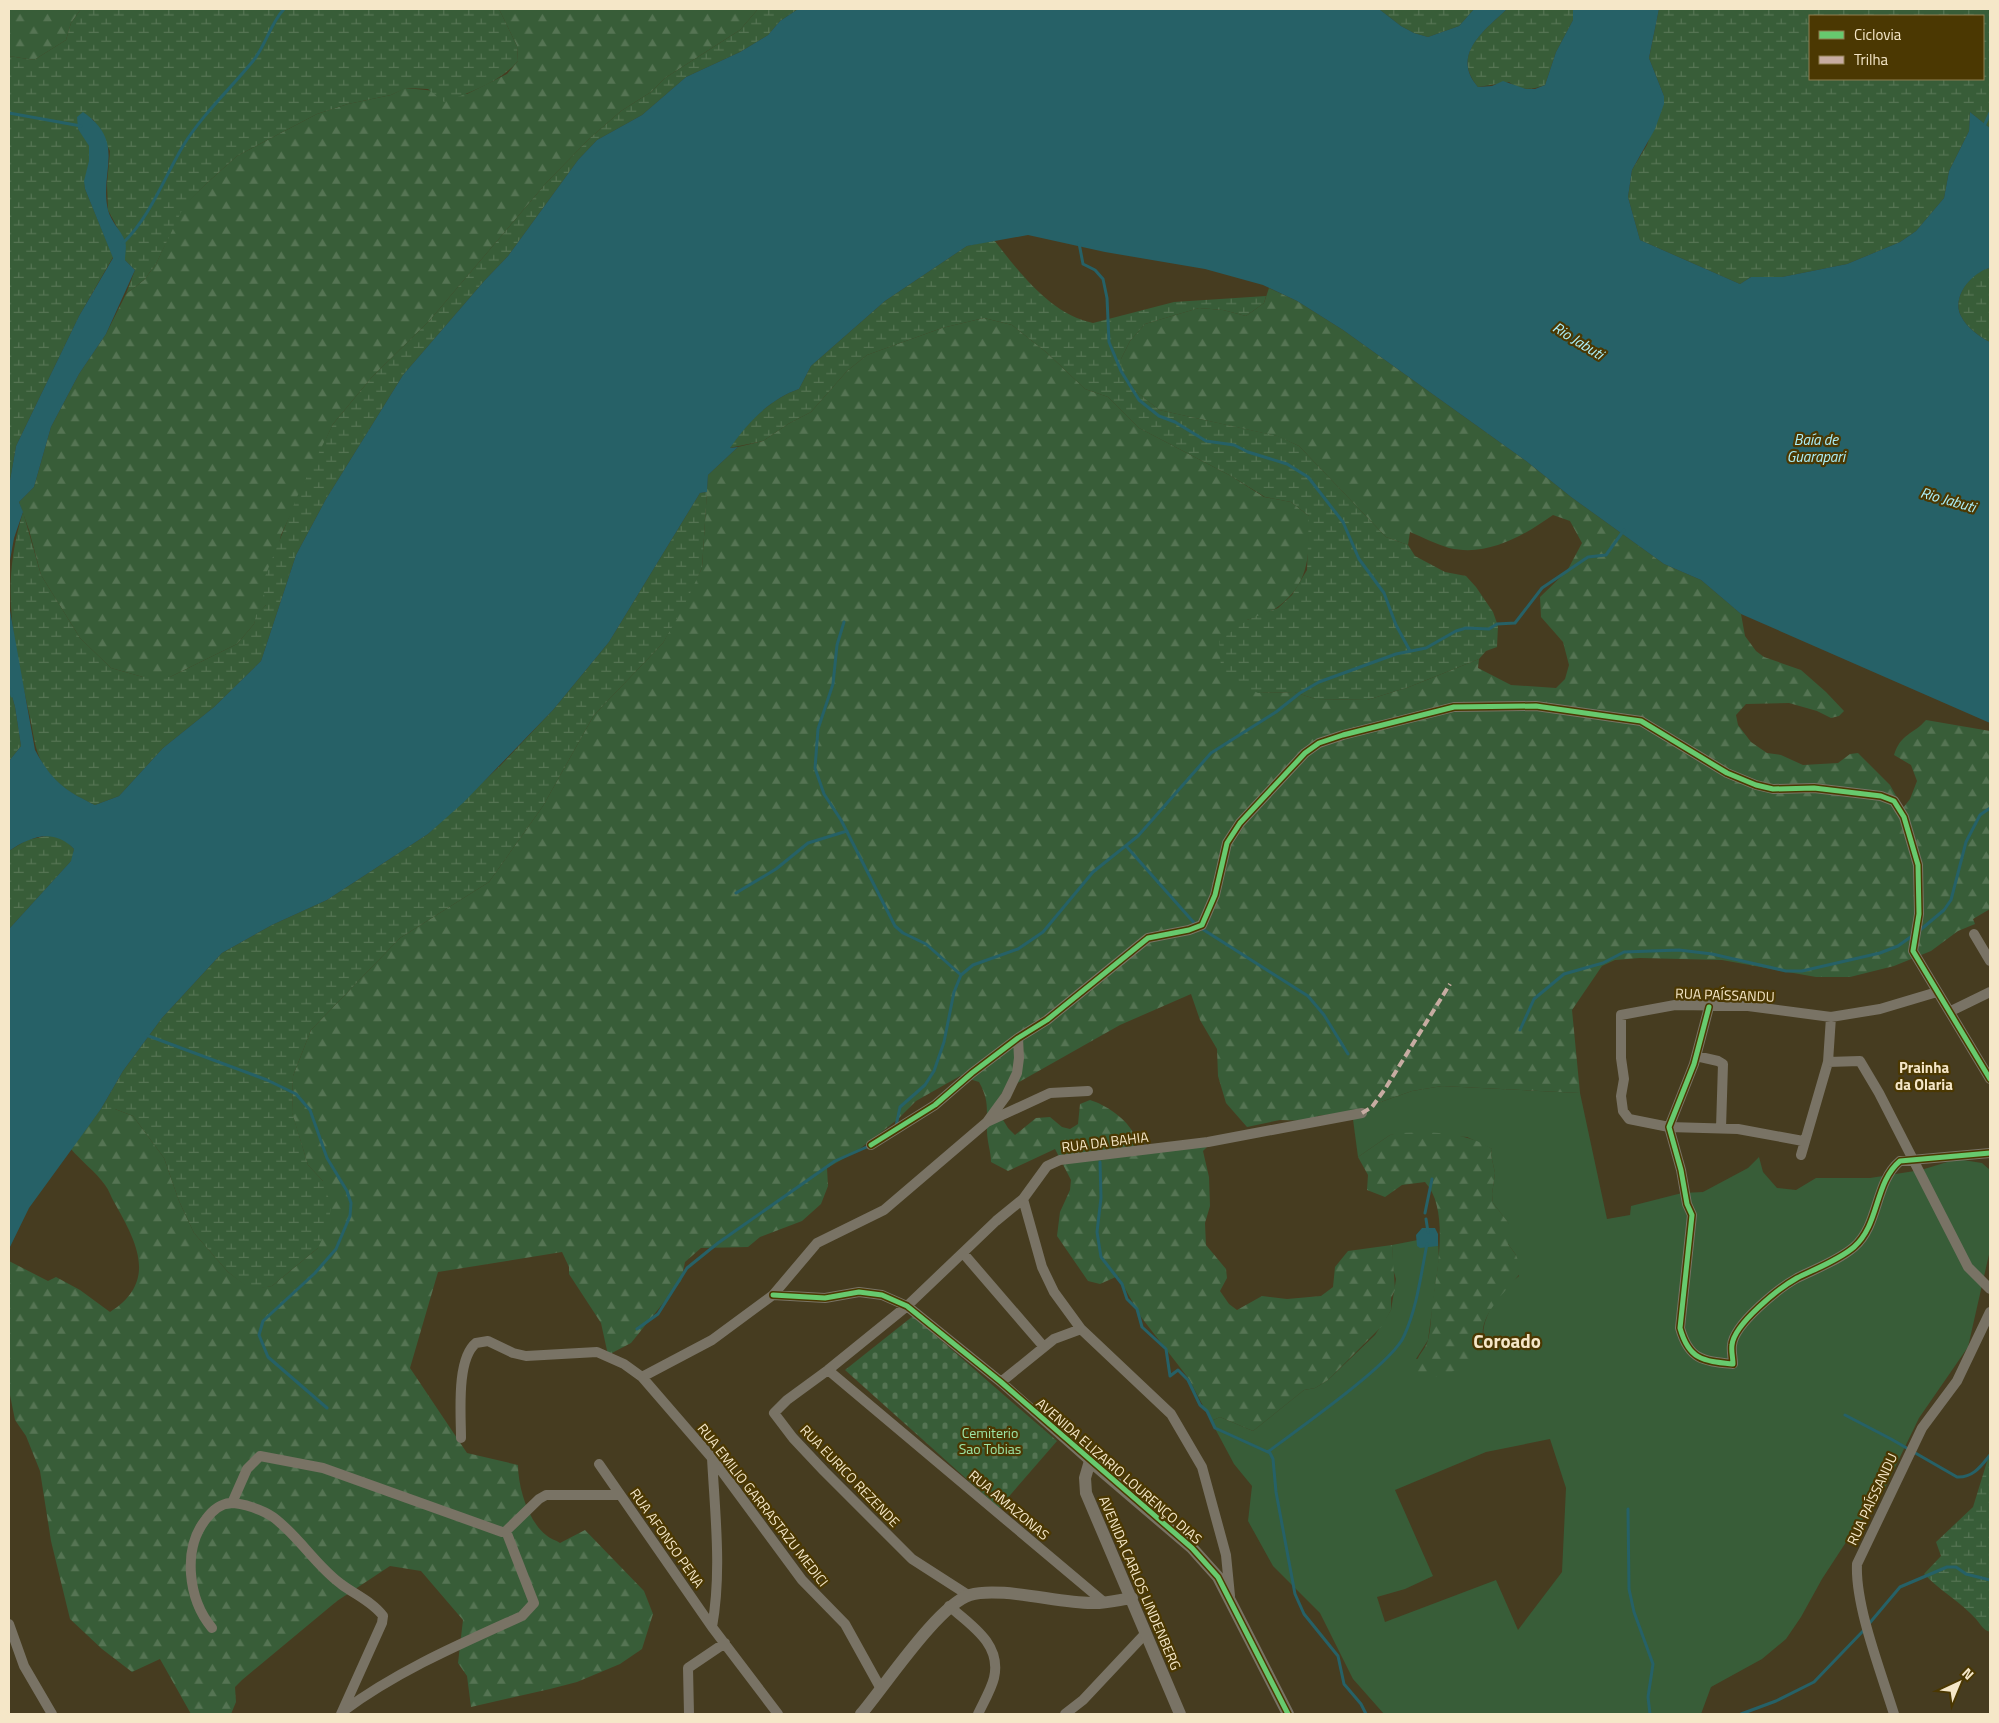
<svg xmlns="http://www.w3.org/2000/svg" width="1999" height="1723" font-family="'Titillium Web',sans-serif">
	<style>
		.grass { fill: #385d38; fill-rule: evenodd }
		.forest { fill: url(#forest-firs) }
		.wetland { fill: url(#wetland-marsh); fill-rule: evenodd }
		.cemetery { fill: url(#cemetery-stones) }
		.water { fill: #266167 }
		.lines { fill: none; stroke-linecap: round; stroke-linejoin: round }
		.stream { stroke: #266167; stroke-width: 3 }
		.minor { stroke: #797365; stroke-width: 10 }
		.tertiary { stroke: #797365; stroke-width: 12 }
		.quiet { stroke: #c7aca2; stroke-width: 4; stroke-dasharray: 8 4; stroke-linecap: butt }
		.cycleway-casing { stroke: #4b3802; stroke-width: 8 }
		.cycleway { stroke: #67ca6e; stroke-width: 5 }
		.labels { text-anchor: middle; stroke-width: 4.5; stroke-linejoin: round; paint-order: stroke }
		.street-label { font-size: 14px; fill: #f5e7c8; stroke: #4b3802 }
		.park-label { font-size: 14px; fill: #9de5a6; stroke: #4b3802 }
		.water-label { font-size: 15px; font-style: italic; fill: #adf0fa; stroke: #4b3802 }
		.neighbourhood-label { font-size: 15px; font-weight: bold; fill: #f5e7c8; stroke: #4b3802 }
		.district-label { font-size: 19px; font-weight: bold; fill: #f5e7c8; stroke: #4b3802 }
	</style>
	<defs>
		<pattern id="forest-firs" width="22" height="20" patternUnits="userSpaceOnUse" patternTransform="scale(1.25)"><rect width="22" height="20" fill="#385d38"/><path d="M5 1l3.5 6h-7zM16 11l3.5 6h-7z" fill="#557453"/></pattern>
		<pattern id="wetland-marsh" width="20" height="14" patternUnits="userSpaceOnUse" patternTransform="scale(1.25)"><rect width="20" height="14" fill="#385d38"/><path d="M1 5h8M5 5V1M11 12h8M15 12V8" fill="none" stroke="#557453"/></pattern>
		<pattern id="cemetery-stones" width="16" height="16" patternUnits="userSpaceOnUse" patternTransform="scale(1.25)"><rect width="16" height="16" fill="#385d38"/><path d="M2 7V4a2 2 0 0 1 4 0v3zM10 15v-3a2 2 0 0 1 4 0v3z" fill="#557453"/></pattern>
	</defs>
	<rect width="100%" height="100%" fill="#463c20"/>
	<path class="grass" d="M1442,1086L1580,1093L1607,1219L1630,1215L1631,1206L1682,1193L1703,1192L1748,1168L1759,1157L1763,1172L1777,1188L1796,1190L1816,1178H1870L1921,1170L1957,1159L1982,1163L1990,1170V1250L1968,1347L1919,1418L1882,1494L1852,1533L1822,1579L1801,1617L1786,1639L1762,1659L1711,1687L1701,1714H1384L1353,1679L1320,1613L1273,1566L1248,1521L1252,1486L1234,1464L1211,1421L1220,1417L1253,1431L1304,1390L1315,1388L1328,1380L1375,1335L1391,1310L1396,1279L1393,1269L1392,1245L1428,1238L1438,1240L1439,1259L1428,1340L1416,1359L1490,1351C1470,1329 1500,1290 1519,1276L1516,1255L1508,1244L1509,1224L1493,1203L1492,1194L1495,1173L1491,1155L1492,1149L1467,1137L1407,1133L1390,1135L1358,1157L1352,1112L1412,1091ZM1550,1439L1566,1488L1562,1572L1518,1630L1496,1580L1385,1622L1377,1597L1405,1589L1433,1576L1395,1490L1486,1452Z"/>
	<path class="forest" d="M9,9H81L71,23L66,40L34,60L9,56Z
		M499,9H758L740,30L665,78L651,92L621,111L589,139L547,182L430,320L372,377L333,424L281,535L266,605L257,615L254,624L237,644L170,677H143L111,668L80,638L41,575L29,530L19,502L34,487L51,427L79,374L106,334L126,294L144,280L156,264L182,208L207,183L237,156L317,114L348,104L391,95L405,88L467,94L507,74L518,61L517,46Z
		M1269,288L1297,301L1343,330L1526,461L1571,497L1664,564L1701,580L1741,614L1745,636L1756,651L1764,657L1801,670L1826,692L1844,711L1839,716L1831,718L1817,711L1789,703L1746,704L1736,715L1738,725L1751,742L1767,753L1781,755L1803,765L1838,763L1850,754L1858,753L1890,785L1903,808L1910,799L1917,781L1911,765L1894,755C1901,733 1913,735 1926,720L1990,731V909L1973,919L1975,924L1958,931L1931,951L1894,966L1850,977H1816L1722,960L1640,958L1615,960L1602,966L1572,1010L1580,1093L1442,1086L1412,1091L1352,1112L1317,1116L1316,1121L1280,1120L1247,1127L1226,1103L1218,1076L1217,1049L1200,1020L1191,994L1120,1025L1014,1085L1008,1083L989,1114L1000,1115L1008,1128L1015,1135L1036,1118L1050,1117L1062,1127L1070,1129L1078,1124L1080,1104L1090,1100C1104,1104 1128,1119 1134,1135C1136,1139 1134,1146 1134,1151L1211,1143L1203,1151L1209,1177L1210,1206L1205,1223L1206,1245L1226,1269L1227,1278L1220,1291L1229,1304L1237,1310L1262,1296L1287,1299L1321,1296L1333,1287L1335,1267L1348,1251L1392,1245L1395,1290L1391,1298V1310L1382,1326L1328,1380L1315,1388L1304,1390L1253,1431L1220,1417L1211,1421L1189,1379L1141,1317L1118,1276L1100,1284L1088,1281L1057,1236L1060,1212L1070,1190L1071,1180L1055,1149L1008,1171L991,1162C991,1152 987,1142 987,1131C986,1110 990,1102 979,1082L960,1076L916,1101L898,1119L857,1151L827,1168L828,1186L821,1204L802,1221L760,1237L748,1247L701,1248L685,1262L681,1281L631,1343L608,1355L601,1323L569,1274V1267L562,1252L438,1272L410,1368L467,1453L518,1465C518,1487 528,1521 546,1535C550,1539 556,1540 560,1543L585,1530L644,1591L653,1614L642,1649L620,1664L577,1682L550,1689L471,1707L467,1676L458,1663L463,1620L421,1571L390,1566L337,1601L242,1680L235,1687L236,1702L231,1714H191L160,1659L132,1672L102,1649L70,1619L51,1541L40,1471L26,1436L15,1420L9,1390V1261L48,1281L56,1277L80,1290L110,1312C159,1281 136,1241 114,1202C111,1197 109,1190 105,1185C96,1172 81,1161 71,1149L101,1109H115L133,1116L164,1158L179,1201L194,1233L228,1272L251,1289L272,1286L318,1248L323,1181L308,1165L292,1113L293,1076L311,1030L400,938L489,882L543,806L594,715L663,643L702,568L708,475L738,447L763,441L788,424L811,412L847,371L867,355L942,328L984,318L1012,325L1046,352L1085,389L1108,397L1139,428L1231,476L1264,497L1291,502L1309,516C1309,552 1311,582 1279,606C1270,613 1257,616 1247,620L1258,693L1294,692L1315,699L1367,700L1409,687L1479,659L1478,668L1511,685L1556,688L1565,679L1569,665L1563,642L1541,617L1540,597L1567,571L1582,543L1570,521L1553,515C1523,536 1488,557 1449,548C1436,544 1422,537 1410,532L1408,545L1386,537L1299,446L1277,436L1159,410L1138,393L1121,374V359L1130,341L1145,324L1199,308L1223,310L1246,316L1264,303Z
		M1398,1133C1429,1132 1465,1131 1492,1149L1491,1155L1495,1173L1492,1194L1493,1203L1514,1230L1508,1244L1516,1255L1522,1271C1507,1291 1466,1325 1490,1351C1469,1366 1451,1374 1425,1379L1415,1371C1416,1354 1424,1353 1428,1340C1431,1329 1431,1316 1432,1305C1437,1272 1450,1209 1425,1182L1402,1185L1385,1197L1367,1190L1368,1175L1358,1157L1390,1135Z"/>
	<path class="wetland" d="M81,9H499L517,46L518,61C499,83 471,92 444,102L428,89L406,88L391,95L348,104L317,114L237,156L207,183L183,208L156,264L144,280L126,294L135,270L125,260V242L108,210L107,184L110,151L93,119L78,129C82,134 87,140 89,146C94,160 83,175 85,189L113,257L79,316L16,446L9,486V56L34,60L66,40L71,23Z
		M758,9H798L780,21L768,35L740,52L686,77L642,115L597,140L578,160L508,256L485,280L403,375L326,499L296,555L261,661L214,707L163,748L119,796L95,805C76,796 60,788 47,770C34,754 34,733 29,713C13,639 0,587 23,512L41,575L80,638L111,668L143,677H170L237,644L254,624L256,615L266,605L262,584L297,497L333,424L372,377L430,320L547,182L589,139L621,111L651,92L665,78L740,30Z
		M1379,9H1474L1459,26L1428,37L1414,33L1401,26Z
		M1507,9H1573V20L1556,52L1545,85C1532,90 1520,91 1509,82L1478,87C1450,54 1485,30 1507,9Z
		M1659,9H1990V128L1970,112L1969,131L1949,171L1944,198L1916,231L1900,242L1847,264L1782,277H1751L1740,284L1640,240L1628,197L1632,170L1647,145L1664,96L1649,58ZM1810,16H1983V79H1810Z
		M994,240C1019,272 1051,315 1093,323L1174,302L1266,296L1264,303L1246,316L1223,310L1199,308L1145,324L1130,341L1121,359L1122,374L1138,393L1159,410L1278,436L1299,446L1386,537L1408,545L1415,556L1445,572L1466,576L1476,587L1493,612L1498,626L1497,647L1486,651L1479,659L1409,687L1367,700L1315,699L1294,692L1258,693L1240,685L1221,667L1219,641L1247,620L1278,608L1292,595L1307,570L1309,516L1291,502L1265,497L1231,476L1139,428L1108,397L1085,389L1046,352L1012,325L984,318L942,328L867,355L847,371L811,412L788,424L763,441L729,448C747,423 770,399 799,389L811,366L885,301L967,246Z
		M1990,268V342C1980,337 1966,327 1961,316C1951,297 1972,271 1990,268Z
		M707,492L702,568L685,604L663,643L594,715L543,806L489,882L400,938L311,1030L293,1076L292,1112L308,1165L323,1181L331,1205L329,1223L318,1248L272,1286L251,1290L228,1272L194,1233L179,1201L164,1158L133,1116L115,1109H101L123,1071L162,1018L222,953L272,925L327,900L428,834L501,765L553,710L609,642L700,493Z
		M9,685L15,707L21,746L9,761Z
		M51,835L65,840L74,849L72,860L9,929V851L27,840Z
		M1990,1452V1632C1983,1630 1981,1625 1976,1619C1961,1602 1940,1591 1924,1574L1941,1556L1936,1542L1973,1507Z"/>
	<path class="cemetery" d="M913,1316L1057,1441L999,1508L845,1370Z"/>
	<path class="water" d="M798,9H1379L1401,26L1414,33L1428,37L1459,26L1474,9H1507C1485,30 1450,55 1478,87L1492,86L1503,81L1526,89H1535L1545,85L1556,52L1573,20V9H1659L1649,58L1664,96V104L1655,129L1632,170L1628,197L1640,240L1740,284L1751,277H1782L1847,264L1900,242L1916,231L1944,198L1949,171L1969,131L1970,112L1990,128V268C1972,272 1951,297 1961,316C1966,327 1980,337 1990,342V723L1741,614L1701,580L1664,564L1571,497L1526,461L1343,330L1297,301L1263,285L1205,269L1105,252L1028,235L967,246L885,301L811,366L799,389C770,399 747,423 730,448L738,447L708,475L707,492L700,493L609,642L553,710L464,802L428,834L327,900L272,925L222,953L162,1018L123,1071L101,1109L29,1208L9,1249V929L71,861L74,849C54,828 31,836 9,851V761L21,746L15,707L9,685V605L35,750C52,781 64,790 95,805L119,796L163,748L214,707L261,661L296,555L326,499L403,375L485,280L508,256L578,160L597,140L642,115L686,77L740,52L768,35L780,21Z
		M83,112C127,143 99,171 108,210C111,222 121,230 125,241C127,246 125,254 125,260L135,270L106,334L79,374L51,427L34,487L19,502L23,512L14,538L9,566V486L16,446L79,316L113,258L85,189L84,181L89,161V146L78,129L77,117Z
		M1422,1228H1435L1438,1234V1246L1420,1248L1417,1246L1416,1235Z"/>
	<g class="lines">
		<path class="stream" d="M9,113L81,126
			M1984,126L1990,113
			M123,243C150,217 164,178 183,146C201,116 231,88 253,61C266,45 270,24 284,9
			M1079,243L1083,264L1095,270L1103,279L1107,298L1109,342L1121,371L1139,400L1159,416L1175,422L1206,441L1234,445L1248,452L1287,464L1308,477L1343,522L1359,559L1384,593L1396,625L1410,651
			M844,622L837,645L833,684L818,729L815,768L824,794L841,820L895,926L903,933L926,944L961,975
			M9,687L12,696
			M1126,846L1196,925L1308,996L1324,1015L1348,1054
			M736,893L776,869L808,843L847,831
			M1919,931L1944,910L1951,900L1966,842L1980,815L1990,808
			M1520,1030L1534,999L1564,974L1603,963L1624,952L1679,950L1712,954L1786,971H1802L1880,953L1898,946L1912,936
			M146,1035L267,1080L296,1094L310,1110L327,1158L347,1191L351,1203L350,1216L336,1249L315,1273L263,1321L259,1335L268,1357L327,1408
			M896,1126L900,1107L925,1085L934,1071L944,1042L954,992L961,975L973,965L1018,949L1043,932L1093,872L1138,836L1211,753L1276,712L1300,693L1319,682L1396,654L1426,648L1456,631L1466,628L1489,629L1497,624L1515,623L1542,588L1588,557L1606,555L1624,530
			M1100,1162L1101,1198L1097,1232L1101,1257L1122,1284L1127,1299L1137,1309L1142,1327L1166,1349L1170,1376L1178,1370L1188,1380L1200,1405L1207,1411L1215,1428L1270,1453L1273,1459L1276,1492L1295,1594L1304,1614L1338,1656L1344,1684L1361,1704L1366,1714
			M1425,1213L1432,1179
			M1426,1219L1428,1232
			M637,1329L658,1314L687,1268L718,1243L835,1161L869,1146
			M1845,1415L1891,1439L1957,1477C1973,1478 1981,1466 1990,1455
			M1269,1451C1297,1430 1393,1363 1404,1336C1417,1308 1421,1274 1427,1244
			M1628,1509L1629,1589L1634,1612L1653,1664L1648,1697L1650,1714
			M1868,1625L1900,1587L1947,1567H1956L1966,1574L1990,1580
			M1741,1714L1776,1701L1814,1682L1864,1630"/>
		<path class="minor" d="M1974,934L1990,961
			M1709,1007L1694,1064L1669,1127L1681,1170L1687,1204L1692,1215L1680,1328C1689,1360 1703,1361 1733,1364C1733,1358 1731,1351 1732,1345C1734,1324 1779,1288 1797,1278C1815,1269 1839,1260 1854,1247C1880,1224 1874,1183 1900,1161L1990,1153
			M1951,1011L1990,992
			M1696,1056L1718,1061L1723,1064L1721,1128
			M1828,1062L1860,1061L1879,1093L1968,1267L1990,1289
			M987,1122L1050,1093L1088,1091
			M1803,1141L1738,1129L1669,1127L1629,1119L1623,1111L1621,1096L1624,1079L1621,1058V1015L1675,1005L1748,1006L1831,1017L1880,1009L1937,992
			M871,1145L935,1105L972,1073L1018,1038L1047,1020L1148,938L1189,930L1202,925L1215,895L1227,843L1240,823L1305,753L1319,743L1343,735L1454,707L1536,706L1641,721L1727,773L1756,785L1773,789L1814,788L1881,796L1894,801L1904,817L1918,865L1919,914L1913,951L1990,1079
			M1801,1155L1828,1062L1831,1017
			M1023,1199L1042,1267L1054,1292L1081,1329L1171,1414L1202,1467L1226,1555L1230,1596
			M963,1253L1044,1347
			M773,1295L825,1298L859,1292L882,1295L907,1306L1001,1382L1090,1461
			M828,1370L1105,1603
			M642,1377L712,1340L773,1295L817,1243L884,1210L987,1122L1006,1096L1017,1073L1019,1058L1018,1038
			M1001,1382L1054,1339L1081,1329
			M461,1438C461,1415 456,1359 476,1343L488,1341L513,1353L526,1356L597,1352L624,1364L642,1377L712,1458L802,1580L845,1624L881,1689
			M599,1464L712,1627L778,1714
			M232,1503L247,1469L260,1456L323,1468L502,1532L506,1531L539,1499L546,1495H620
			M968,1595L912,1559L824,1471L793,1438L774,1413L787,1400L828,1370L907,1306L996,1221L1023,1199L1047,1166L1060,1160L1208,1142L1362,1113
			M949,1606C971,1625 1002,1644 994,1678C991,1690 983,1703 978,1714
			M9,1624L24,1666L52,1714
			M712,1627C722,1572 715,1514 712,1458
			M212,1628C188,1599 182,1549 206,1519C212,1511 219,1504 230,1503C243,1503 263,1510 273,1517C299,1536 315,1565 341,1584C354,1594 373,1602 383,1616L382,1623L341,1714
			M342,1712C397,1671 460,1644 522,1616L534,1603L506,1531
			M689,1714L688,1668L725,1643
			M1065,1714L1083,1700L1145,1634
			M1894,1714C1881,1672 1855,1606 1857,1564L1922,1428L1957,1381L1990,1312"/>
		<path class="tertiary" d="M861,1714C885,1686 938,1605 970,1595C999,1586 1058,1603 1091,1603C1104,1604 1118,1600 1132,1598
			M1180,1714L1086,1493L1085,1478L1090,1461L1192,1548L1218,1577L1288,1714"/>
		<path class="quiet" d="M1362,1113L1372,1107L1385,1089L1450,984"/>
		<defs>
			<path id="cycleway" d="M1709,1007L1694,1064L1669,1127L1681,1170L1687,1204L1692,1215L1680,1328C1689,1360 1703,1361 1733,1364C1733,1358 1731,1351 1732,1345C1734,1324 1779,1288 1797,1278C1815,1269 1839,1260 1854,1247C1880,1224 1874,1183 1900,1161L1990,1153
				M871,1145L935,1105L972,1073L1018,1038L1047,1020L1148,938L1189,930L1202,925L1215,895L1227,843L1240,823L1305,753L1319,743L1343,735L1454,707L1536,706L1641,721L1727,773L1756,785L1773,789L1814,788L1881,796L1894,801L1904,817L1918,865L1919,914L1913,951L1990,1079
				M773,1295L825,1298L859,1292L882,1295L907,1306L1001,1382L1192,1548L1218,1577L1288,1714"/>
		</defs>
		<use href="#cycleway" class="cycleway-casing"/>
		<use href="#cycleway" class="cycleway"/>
	</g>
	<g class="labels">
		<g class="street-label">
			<text transform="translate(1725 995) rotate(2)" y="5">RUA PAÍSSANDU</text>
			<text transform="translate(1105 1142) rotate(-7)" y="5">RUA DA BAHIA</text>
			<text transform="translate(1119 1471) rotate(41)" y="5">AVENIDA ELIZARIO LOURENÇO DIAS</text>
			<text transform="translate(850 1476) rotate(46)" y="5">RUA EURICO REZENDE</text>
			<text transform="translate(1872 1499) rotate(-65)" y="5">RUA PAÍSSANDU</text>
			<text transform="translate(763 1505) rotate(52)" y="5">RUA EMILIO GARRASTAZU MEDICI</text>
			<text transform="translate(1009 1505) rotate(40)" y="5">RUA AMAZONAS</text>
			<text transform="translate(667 1538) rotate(55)" y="5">RUA AFONSO PENA</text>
			<text transform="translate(1140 1583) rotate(67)" y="5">AVENIDA CARLOS LINDENBERG</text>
		</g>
		<g class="park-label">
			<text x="990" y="1438">Cemiterio<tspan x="990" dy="16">Sao Tobias</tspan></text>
		</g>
		<g class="water-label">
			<text transform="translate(1578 341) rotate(32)" y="5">Rio Jabuti</text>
			<text x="1816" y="445">Baía de<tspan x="1816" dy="17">Guarapari</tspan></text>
			<text transform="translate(1948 500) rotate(16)" y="5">Rio Jabuti</text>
		</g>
		<g class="neighbourhood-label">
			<text x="1924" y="1073">Prainha<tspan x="1924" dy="17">da Olaria</tspan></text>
		</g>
		<g class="district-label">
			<text x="1507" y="1348">Coroado</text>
		</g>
	</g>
	<rect width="1999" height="1723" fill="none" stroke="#f5e7c8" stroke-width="20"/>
	<rect x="1809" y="15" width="175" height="65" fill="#4b3802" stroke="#8f7e51"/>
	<rect x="1819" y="31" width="25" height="8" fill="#67ca6e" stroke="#8f7e51"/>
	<text x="1854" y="40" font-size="15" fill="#f5e7c8">Ciclovia</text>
	<rect x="1819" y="56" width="25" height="8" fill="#c7aca2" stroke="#8f7e51"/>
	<text x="1854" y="65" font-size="15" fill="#f5e7c8">Trilha</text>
	<g transform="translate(1959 1683) rotate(44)" stroke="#4b3802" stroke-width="4" paint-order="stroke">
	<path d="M0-4L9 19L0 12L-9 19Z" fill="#f5e7c8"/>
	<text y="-8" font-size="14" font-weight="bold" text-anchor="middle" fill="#f5e7c8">N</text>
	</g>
</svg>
